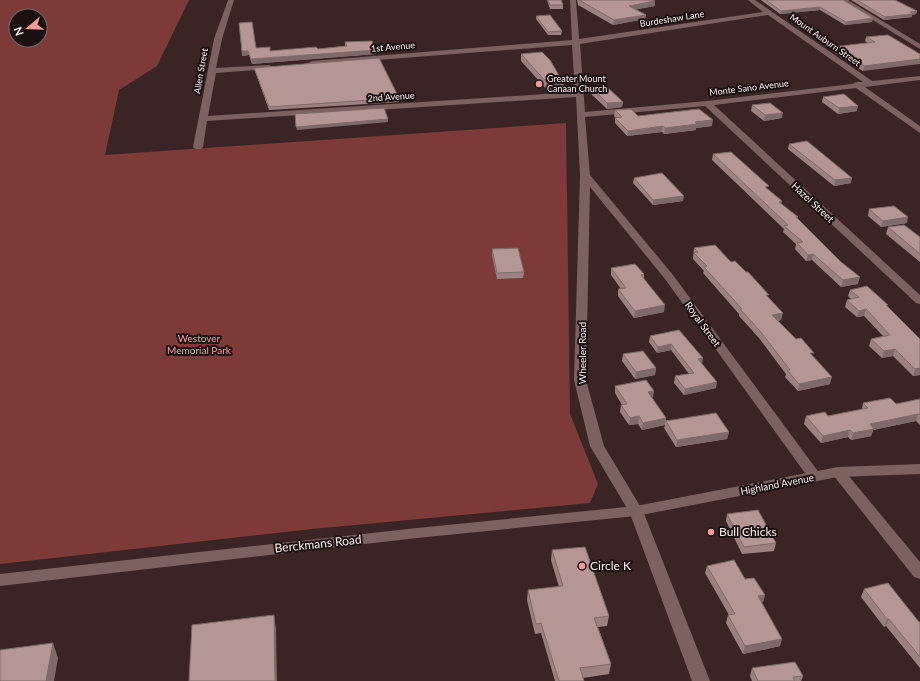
<svg xmlns="http://www.w3.org/2000/svg" width="920" height="681" font-family="Lato,sans-serif">
	<style>
		.green { fill: #7c3a38; fill-rule: evenodd }
		.lines { fill: none; stroke-linecap: round; stroke-linejoin: round }
		.minor { fill: #7b615f; fill-rule: evenodd }
		.tertiary { fill: #7b615f; fill-rule: evenodd }
		.secondary { fill: #7b615f; fill-rule: evenodd }
		.wall { fill: #9b8280 }
		.shaded-wall { fill: #7e6a68 }
		.building { fill: #b49795; stroke: #7e6a68 }
		.poi-dot { fill: #f59b97; stroke: #1b1111; stroke-width: 1.5 }
		.labels { text-anchor: middle; stroke-width: 4; stroke-linejoin: round; paint-order: stroke }
		.far-street-label { font-size: 9px; fill: #fdedec; stroke: #1b1111 }
		.far-poi-label { font-size: 9px; fill: #fdedec; stroke: #1b1111; text-anchor: start }
		.street-label { font-size: 10px; fill: #fdedec; stroke: #1b1111 }
		.park-label { font-size: 10px; fill: #f9a4a0; stroke: #1b1111 }
		.near-poi-label { font-size: 12px; fill: #fdedec; stroke: #1b1111; text-anchor: start }
		.near-street-label { font-size: 12px; fill: #fdedec; stroke: #1b1111 }
	</style>
	<rect width="100%" height="100%" fill="#3b2524"/>
	<path class="green" d="M0,0H189L157,66L119,90L105,155L566,123L570,414L598,484L590,503L312,529L0,564ZM16,16H40V40H16Z"/>
	<g class="lines">
		<path class="minor" d="M228,0H234L222,39L216,68L269,65L273,67L269,69L216,73L208,116L575,92L572,45L312,65L308,63L312,61L572,40L570,0H576L579,39L763,12L748,0H755L872,81L920,76V80L865,87L920,126V133L856,88L714,105L920,295V304L916,303L705,106L585,117L590,175L673,275L820,474L822,477L820,480L815,482L810,480L665,279L590,187L586,380L604,446L643,511L641,515L636,516L631,515L590,446L574,380L580,175L576,97L207,121L203,147L201,149H195L193,147L214,39ZM768,15L863,82H856L852,84L707,101L585,112L580,44Z
			M840,0H848L920,44V49Z
			M838,467L843,469L920,562V579L914,577L833,475L831,472L833,469Z"/>
		<path class="tertiary" d="M636,506L641,507L643,511L710,681H692L629,511L631,507Z"/>
		<path class="secondary" d="M920,464V474L838,477L636,516L417,538L0,586V574L417,528L636,506L838,467Z"/>
	</g>
	<path class="wall" d="M547,0H561L563,5V9H550Z
		M577,0H652L655,6L636,9L646,15L645,19L613,25L578,5Z
		M761,0H843L873,18L872,22L845,25L820,10L780,14Z
		M851,0H895L917,11L916,14L912,15V17L884,20Z
		M536,16L562,31L561,35H548L536,19Z
		M239,23L256,48L271,51L318,49L345,46V42L376,54L252,64L249,55L242,56Z
		M888,35L863,71L832,51L833,47L868,43L865,41L866,37Z
		M521,54L564,84V91L549,92L521,61Z
		M254,68L399,98V102L269,110L255,71Z
		M591,87L623,102L622,107L607,109L590,93Z
		M823,97L857,111L838,114L822,102Z
		M752,105L782,118L764,121L751,111Z
		M615,110L638,116L712,126L696,128V130L664,134L662,132L627,136L615,123V118H616L614,116Z
		M789,144L851,183L834,186L788,149Z
		M713,154L769,190L782,201L781,204L798,217L797,218L858,284L841,287L812,260L806,261L795,249L796,244L783,232L784,229L712,160Z
		M634,178L683,201L653,205L633,183Z
		M869,209L907,223L881,227L868,216Z
		M888,227L920,237V262L886,234Z
		M694,248L731,262L768,298L781,320L778,321L813,357L830,384L798,391L785,377L786,374L759,338L739,316V314L703,273L704,271L693,259Z
		M492,249L524,272L523,278L497,279L492,255Z
		M611,268L644,274V278L664,312L634,318L618,296V289H621L611,275Z
		M850,290L887,306L920,375L913,376L893,356L882,358L869,346L871,339L883,336L864,316L857,317L845,307L847,300L851,299L848,296Z
		M679,330L702,364L716,388L684,395L674,383L675,376L689,374L671,350L657,353L649,342L650,336Z
		M623,354L656,368L655,375L635,379L622,361Z
		M615,386L652,398L666,418V420L729,432L727,439L676,447L664,428L665,425L642,430L638,424L629,425L620,412L621,405H622L615,393Z
		M920,399V425L916,421L873,430L871,436L851,440L848,437L821,443L804,424L806,416H828L862,409L863,403L896,404Z
		M727,514L776,543L774,551L742,554L726,521Z
		M552,550L609,616L607,626L598,627L611,664L609,674L583,678L584,681H555L541,633L535,634L527,600L528,590L559,587L551,560Z
		M707,566L745,579L765,595L763,602L761,603L780,646L743,654L726,623L728,615H729L705,573Z
		M864,589L919,622H920V668L886,626L884,627L861,597Z
		M752,668L803,676L801,681H752L750,676Z"/>
	<path class="shaded-wall" d="M655,1V6L629,11V6Z
		M820,7V10L780,14L781,11Z
		M917,11L916,14L912,15V17L884,20L885,17Z
		M646,15L645,19L613,25L614,20Z
		M873,18L872,22L845,25L846,22Z
		M376,50V54L252,64L251,59Z
		M242,51H248L249,55L242,56Z
		M920,59V64L863,71L864,66Z
		M623,102L622,107L607,109V103Z
		M858,106L857,111L838,114L839,108Z
		M783,113L782,118L764,121L765,115Z
		M388,119V122L297,130L296,127Z
		M713,120L712,126L696,128V130L664,134L665,128L695,122Z
		M663,126L662,132L627,136L628,131Z
		M852,178L851,183L834,186L835,180Z
		M684,196L683,201L653,205V200Z
		M908,217L907,223L881,227L883,221Z
		M813,254L812,260L806,261L808,255Z
		M860,277L858,284L841,287L843,280Z
		M665,305L664,312L634,318L635,311Z
		M866,309L864,316L857,317L859,311Z
		M783,313L781,320L771,322L772,315Z
		M671,344V350L657,353L658,347Z
		M895,349L893,356L882,358L884,351Z
		M703,358L702,364L698,359Z
		M656,368L655,375L635,379L636,372Z
		M920,368V375L913,376L915,369Z
		M832,377L830,384L798,391L799,384Z
		M717,382L716,388L684,395L685,389Z
		M654,391L653,398L648,392Z
		M918,414L916,421L873,430L871,436L851,440L853,433L870,424Z
		M639,416L638,424L629,425L630,418Z
		M666,418L665,425L642,430L643,423Z
		M850,430L848,437L821,443L823,436Z
		M729,432L727,439L676,447L677,440Z
		M765,595L763,602L756,604L758,596Z
		M274,615L276,629L277,681H275Z
		M887,619H889L886,626L884,627Z
		M782,639L780,646L743,654L745,646Z
		M53,643L58,658L54,681H46Z"/>
	<path class="building" d="M548,0H561L563,5H550Z
		M579,0H652L655,1L629,6L646,15L614,20Z
		M766,0H843L873,18L846,22L820,7L781,11Z
		M857,0H895L917,11L910,12L913,14L885,17Z
		M550,15L562,31L548,32L536,16Z
		M252,22L256,48L270,47V51L316,47L318,49L347,46L345,42L372,41L376,50L251,59L248,51H242L239,23Z
		M888,35L920,54V59L864,66L833,47L875,42L866,37Z
		M542,52L550,60L564,84L549,85L521,54Z
		M379,58L399,98L269,107L254,68Z
		M606,86L623,102L607,103L591,87Z
		M844,94L858,106L839,108L823,97Z
		M770,103L783,113L765,115L752,105Z
		M384,108L388,119L296,127L295,114Z
		M631,109L638,116L699,109L713,120L695,122L697,124L665,128L663,126L628,131L615,118L622,117L615,110Z
		M807,141L852,178L835,180L789,144Z
		M731,152L769,186L765,187L782,201L779,202L798,217H796L841,262L860,277L843,280L813,254L808,255L797,243L803,242L784,226L788,225L713,154Z
		M662,173L684,196L653,200L634,178Z
		M894,206L908,217L883,221L869,209Z
		M904,225L920,237V254L888,227Z
		M715,245L731,262L735,261L746,272H748L769,295H766L783,313L772,315L796,339L801,338L814,353H810L832,377L799,384L787,370H790L760,331L740,309H742L704,267L707,266L694,253L698,252L694,248Z
		M518,248L524,272L497,273L492,249Z
		M635,264L644,274L641,275L665,305L635,311L618,289L626,288L611,268Z
		M867,286L888,305H886L920,339V368L915,369L895,349L884,351L871,339L890,335L866,309L859,311L847,300L859,297L850,290Z
		M679,330L703,358L698,359L717,382L685,389L675,376L694,373L671,344L658,347L650,336Z
		M643,351L656,368L636,372L623,354Z
		M646,380L654,391L648,392L666,418L643,423L639,416L630,418L621,405L627,404L615,386Z
		M890,398L896,404L920,399V415L918,414L870,424L874,429L853,433L850,430L823,436L806,416L825,412L828,416L868,408L863,403Z
		M716,413L729,432L677,440L666,421Z
		M758,510L776,543L744,547L727,514Z
		M585,547L609,616L594,618L611,664L580,668L584,681H559L541,623L536,624L528,590L563,586L552,550Z
		M734,560L745,579L754,578L765,595L758,596L782,639L745,646L728,615L735,614L707,566Z
		M888,583L919,622H920V657L889,619H887L864,589Z
		M274,615L275,681H189L192,625Z
		M53,643L46,681H0V650Z
		M795,662L803,676L793,677L795,681H758L752,668Z"/>
	<g class="poi-dot">
		<circle cx="539" cy="84" r="4"/>
		<circle cx="711" cy="532" r="4"/>
		<circle cx="582" cy="566" r="4"/>
	</g>
	<g class="labels">
		<g class="far-street-label">
			<text transform="translate(672 19) rotate(-9)" y="3">Burdeshaw Lane</text>
			<text transform="translate(825 40) rotate(35)" y="3">Mount Auburn Street</text>
			<text transform="translate(393 47) rotate(-5)" y="3">1st Avenue</text>
			<text transform="translate(201 71) rotate(-80)" y="3">Allen Street</text>
			<text transform="translate(749 88) rotate(-7)" y="3">Monte Sano Avenue</text>
			<text transform="translate(391 97) rotate(-4)" y="3">2nd Avenue</text>
		</g>
		<g class="far-poi-label">
			<text x="547" y="82">Greater Mount<tspan x="547" dy="10">Canaan Church</tspan></text>
		</g>
		<g class="street-label">
			<text transform="translate(813 202) rotate(43)" y="4">Hazel Street</text>
			<text transform="translate(703 324) rotate(54)" y="4">Royal Street</text>
			<text transform="translate(582 353) rotate(-90)" y="4">Wheeler Road</text>
			<text transform="translate(777 484) rotate(-11)" y="4">Highland Avenue</text>
		</g>
		<g class="park-label">
			<text x="199" y="342">Westover<tspan x="199" dy="12">Memorial Park</tspan></text>
		</g>
		<g class="near-poi-label">
			<text x="719" y="536">Bull Chicks</text>
			<text x="590" y="570">Circle K</text>
		</g>
		<g class="near-street-label">
			<text transform="translate(318 544) rotate(-6)" y="4">Berckmans Road</text>
		</g>
	</g>
	<g transform="translate(28 28) rotate(251)"><circle r="19" fill="#1b1111" stroke="#756969"/>
	<path d="M0-3L7 15L0 10L-7 15Z" fill="#f59b97"/>
	<text y="-6" font-size="11" font-weight="bold" text-anchor="middle" fill="#fdedec">N</text>
	</g>
</svg>
